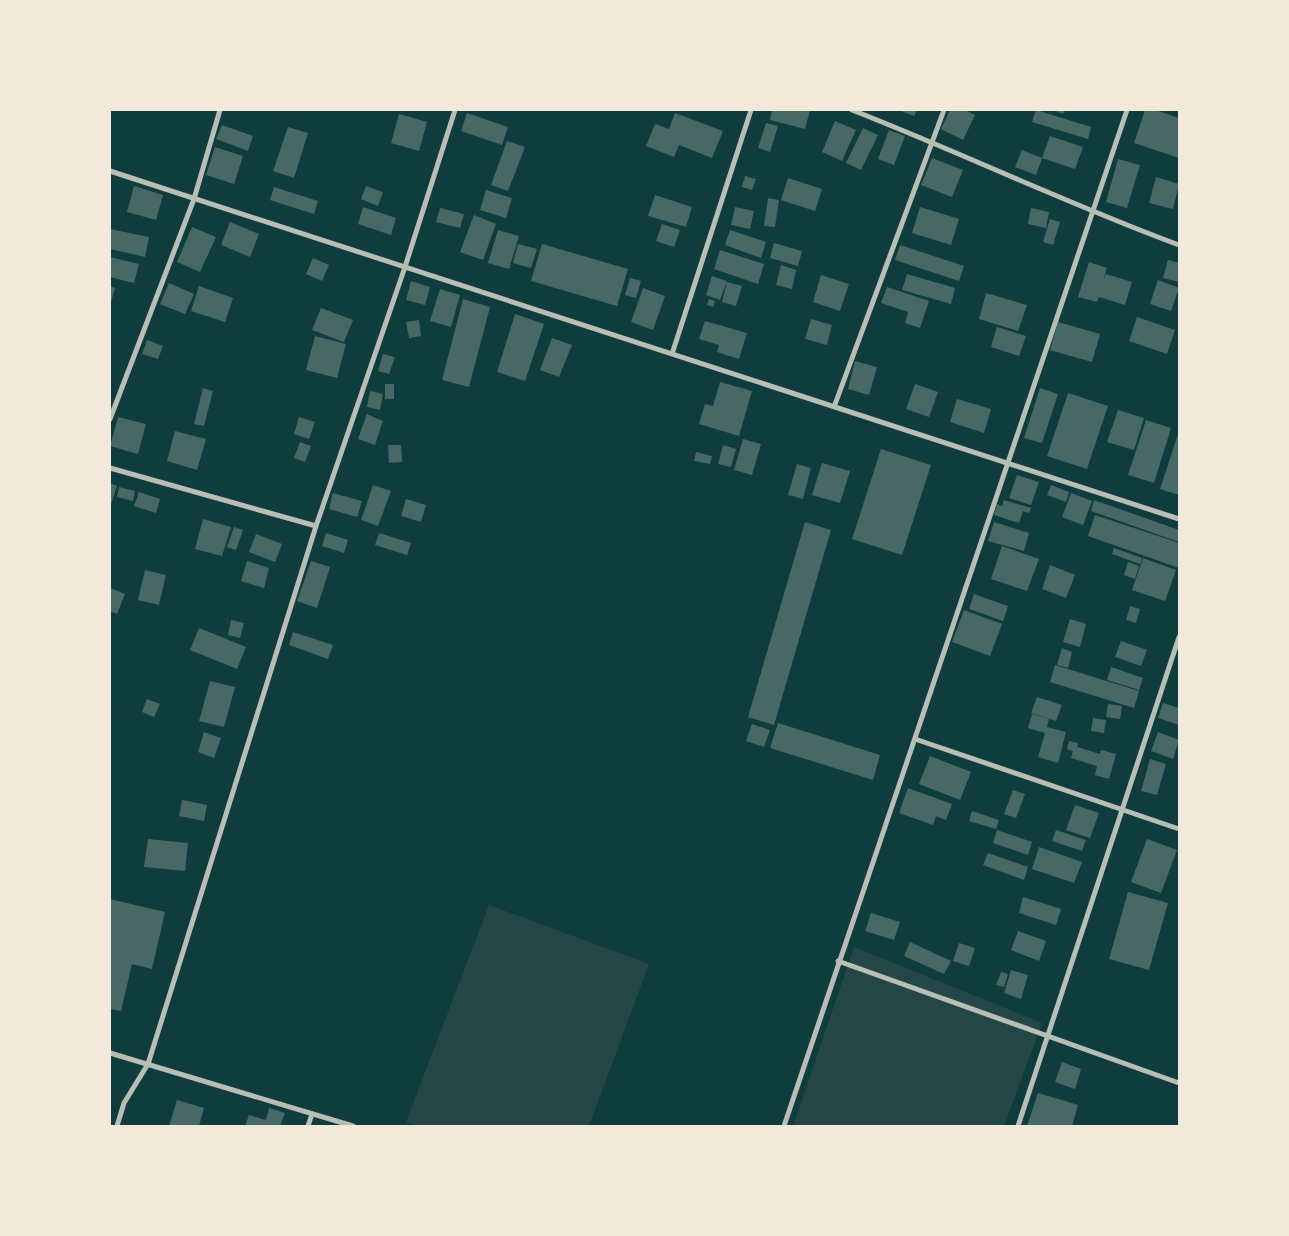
<svg xmlns="http://www.w3.org/2000/svg" width="1289" height="1236" font-family="'Roboto Serif',serif">
	<style>
		.green { fill: #244646 }
		.building { fill: #486865 }
		.lines { fill: none; stroke-linecap: round; stroke-linejoin: round }
		.minor { stroke: #b8beb3; stroke-width: 5 }
	</style>
	<rect width="100%" height="100%" fill="#0f3d3e"/>
	<path class="green" d="M489,905L649,964L589,1126H418L406,1122Z
		M854,947L1042,1023L1004,1126H793Z"/>
	<path class="building" d="M772,110H810L805,129L770,120Z
		M899,110H917L914,116Z
		M950,110H965L975,115L963,140L941,129Z
		M1036,110L1091,127L1088,139L1032,122Z
		M1053,110H1065L1063,114Z
		M1145,110H1155L1179,118V158L1134,143Z
		M467,113L508,127L502,145L461,131Z
		M675,113L723,131L712,158L679,145L674,157L646,146L655,124L669,129Z
		M399,114L427,122L419,151L391,143Z
		M835,121L856,130L842,161L822,152Z
		M766,123L778,126L770,152L758,148Z
		M222,125L253,136L248,151L216,139Z
		M288,127L308,133L294,178L273,171Z
		M863,128L878,135L861,170L846,163Z
		M889,130L905,136L894,165L878,159Z
		M1050,136L1083,147L1075,169L1042,158Z
		M507,141L525,147L508,191L491,185Z
		M215,147L243,156L234,184L206,175Z
		M1022,150L1042,158L1036,175L1015,167Z
		M932,158L963,170L952,197L921,185Z
		M1118,159L1140,165L1127,208L1106,202Z
		M745,176L756,179L752,190L742,187Z
		M1156,177L1179,184L1173,209L1149,203Z
		M788,178L822,189L815,211L781,200Z
		M134,186L163,195L156,220L127,212Z
		M366,186L383,192L378,206L361,199Z
		M274,187L318,201L314,214L270,200Z
		M486,190L512,198L506,218L480,210Z
		M655,195L692,207L686,227L648,216Z
		M768,198L779,200L775,227L764,226Z
		M363,207L396,218L391,235L358,224Z
		M735,207L754,211L750,229L731,225Z
		M920,207L959,219L951,245L912,233Z
		M440,208L464,214L460,228L436,222Z
		M1031,208L1049,212L1046,228L1028,224Z
		M474,215L496,224L483,260L460,252Z
		M1050,219L1060,222L1053,245L1043,242Z
		M230,222L259,234L250,257L221,245Z
		M662,224L680,230L674,247L656,241Z
		M192,227L216,237L200,272L177,262Z
		M110,229L149,237L145,257L110,249Z
		M498,230L519,236L509,269L488,263Z
		M730,230L766,242L761,258L725,245Z
		M774,243L802,251L798,266L770,258Z
		M518,244L537,249L531,268L513,263Z
		M542,244L628,269L617,306L531,281Z
		M900,245L964,266L959,281L895,260Z
		M720,250L764,264L758,284L714,269Z
		M110,257L139,264L134,283L110,277Z
		M313,258L329,265L322,281L306,274Z
		M1168,260L1179,263V282L1163,278Z
		M1089,262L1107,268L1103,282L1106,274L1132,282L1125,305L1099,297L1097,302L1078,297Z
		M781,265L796,270L792,289L776,285Z
		M907,274L955,288L951,304L902,290Z
		M821,275L849,284L840,311L813,302Z
		M712,276L727,281L720,300L706,295Z
		M630,278L641,281L636,298L625,295Z
		M1158,280L1179,288L1171,311L1150,304Z
		M411,281L430,287L425,305L406,300Z
		M727,282L742,286L736,306L722,302Z
		M169,283L194,294L185,314L160,304Z
		M110,286L115,288L111,302H110Z
		M199,286L233,298L225,322L191,311Z
		M887,287L929,301L920,328L905,323L908,312L881,303Z
		M643,288L665,296L653,330L631,322Z
		M440,289L460,295L451,327L430,321Z
		M986,293L1027,305L1018,331L979,319Z
		M463,299L490,307L469,387L442,380Z
		M709,299L715,301L713,307L707,305Z
		M321,308L353,320L344,342L312,330Z
		M515,314L544,324L525,381L497,372Z
		M1137,317L1175,330L1167,354L1129,341Z
		M811,319L832,325L827,345L805,339Z
		M419,320L421,336L409,338L406,322Z
		M705,321L747,333L739,359L717,352L719,345L699,339Z
		M1058,322L1100,334L1092,362L1050,350Z
		M997,327L1026,336L1019,356L991,347Z
		M315,336L346,344L337,378L306,370Z
		M552,338L572,345L559,377L540,370Z
		M147,340L163,346L158,359L142,354Z
		M383,354L395,357L389,374L378,371Z
		M855,361L877,367L869,395L848,389Z
		M720,382L752,391L739,436L699,424L705,404L713,406Z
		M385,384H394V399H385Z
		M915,384L938,392L929,417L906,409Z
		M203,388L213,391L204,426L194,424Z
		M1040,388L1058,394L1042,443L1024,438Z
		M370,391L383,394L380,410L367,407Z
		M1068,393L1108,406L1087,469L1047,456Z
		M957,399L991,409L984,433L950,422Z
		M1118,410L1144,418L1134,450L1107,442Z
		M367,414L383,421L375,445L358,439Z
		M118,417L146,424L138,454L110,446Z
		M299,417L315,422L309,439L294,434Z
		M1146,420L1171,428L1154,483L1128,475Z
		M175,431L206,439L197,470L167,461Z
		M1179,431V495L1160,489Z
		M743,439L761,444L752,475L734,470Z
		M300,442L311,446L305,462L294,458Z
		M388,445H401L402,462L389,463Z
		M723,445L736,449L731,467L718,464Z
		M881,449L931,465L902,555L852,539Z
		M696,452L712,456L710,464L694,461Z
		M822,463L850,471L840,503L812,495Z
		M797,464L811,468L803,499L788,495Z
		M1017,475L1039,482L1031,505L1009,498Z
		M110,483L117,486L110,507Z
		M373,485L391,491L378,526L361,520Z
		M1051,485L1069,492L1066,502L1047,495Z
		M119,487L135,491L133,501L117,497Z
		M139,492L160,499L156,513L134,506Z
		M333,493L362,501L357,517L329,509Z
		M1071,493L1092,501L1083,525L1062,517Z
		M406,499L426,505L421,522L401,516Z
		M1004,500L1031,508L1029,513L1023,511L1019,523L994,515L997,504L1002,506Z
		M1094,500L1179,530V542L1091,511Z
		M1095,515L1179,543V568L1088,536Z
		M203,519L231,527L222,556L195,549Z
		M805,522L831,530L774,725L748,717Z
		M994,522L1029,533L1024,551L988,541Z
		M234,527L243,530L236,550L227,547Z
		M326,533L348,540L344,553L322,546Z
		M379,533L411,543L407,555L375,545Z
		M256,534L282,544L275,562L249,552Z
		M1002,546L1039,559L1027,591L991,579Z
		M1114,548L1142,558L1140,564L1112,554Z
		M1143,558L1176,570L1165,601L1132,590Z
		M247,561L269,568L264,588L241,581Z
		M311,561L330,567L317,608L297,601Z
		M1128,562L1139,566L1135,579L1124,575Z
		M1050,565L1075,575L1066,598L1042,589Z
		M145,570L166,575L159,605L138,600Z
		M110,588L125,594L117,614L110,611Z
		M974,594L1008,606L1003,621L969,609Z
		M1130,606L1140,609L1136,623L1126,620Z
		M964,610L1002,624L990,656L952,642Z
		M1070,619L1086,624L1080,647L1063,642Z
		M231,620L244,623L240,638L228,635Z
		M199,628L246,647L237,669L190,650Z
		M293,632L333,645L328,659L289,645Z
		M1121,641L1147,650L1141,666L1115,657Z
		M1062,648L1072,652L1068,668L1057,665Z
		M1055,665L1139,691L1134,708L1050,682Z
		M1111,667L1143,678L1139,690L1107,680Z
		M210,681L235,687L224,727L199,721Z
		M1037,697L1062,705L1056,721L1031,713Z
		M147,699L160,704L154,717L142,712Z
		M1163,703L1179,708V725L1158,718Z
		M1108,704L1122,706L1120,719L1106,717Z
		M1032,714L1049,719L1047,727L1066,732L1058,763L1038,757L1045,733L1028,728Z
		M1093,718L1106,720L1104,733L1091,731Z
		M778,723L880,755L873,780L770,748Z
		M752,724L770,730L764,747L746,741Z
		M204,732L221,738L214,758L198,752Z
		M1158,732L1179,740L1173,759L1151,751Z
		M1069,741L1078,743L1077,747L1100,754L1101,750L1116,754L1109,779L1095,775L1097,766L1071,758L1073,751L1067,749Z
		M930,756L971,772L960,800L919,784Z
		M1150,759L1166,764L1157,795L1141,791Z
		M908,788L952,804L946,820L936,816L933,825L899,813Z
		M1013,790L1025,794L1016,818L1004,814Z
		M182,800L207,805L204,821L179,816Z
		M1075,805L1099,813L1090,838L1066,830Z
		M972,811L999,820L996,829L969,821Z
		M997,830L1032,842L1028,855L993,843Z
		M1056,830L1086,840L1082,851L1052,841Z
		M148,839L188,843L185,871L144,867Z
		M1147,839L1177,850L1161,893L1131,882Z
		M1039,847L1082,862L1074,883L1032,869Z
		M988,853L1028,867L1024,880L983,865Z
		M1128,892L1168,903L1149,970L1109,959Z
		M1023,897L1061,909L1056,925L1019,913Z
		M110,899L165,912L152,969L132,964L121,1011L110,1009Z
		M871,913L900,922L894,940L865,931Z
		M1018,931L1046,941L1039,961L1011,950Z
		M910,942L951,961L944,974L904,956Z
		M959,943L975,948L969,966L953,961Z
		M1011,970L1028,975L1021,999L1004,993Z
		M1001,972L1008,974L1004,987L996,985Z
		M1062,1062L1081,1069L1075,1089L1055,1082Z
		M1038,1093L1078,1105L1072,1126H1027Z
		M177,1100L204,1108L199,1126H169Z
		M269,1108L285,1113L280,1126H245L249,1115L266,1120Z"/>
	<g class="lines">
		<path class="minor" d="M852,110C962,153 1068,204 1179,245
			M110,171L1179,519
			M672,354L751,110
			M834,407L944,110
			M110,419L194,199L220,110
			M110,468L316,526
			M915,739L1179,829
			M838,961L1179,1083
			M110,1053L353,1126
			M117,1126L124,1103L148,1064L316,526L405,267L455,110
			M308,1126L312,1114
			M784,1126L1127,110
			M1018,1126L1179,637"/>
	</g>
	<rect width="1289" height="1236" fill="none" stroke="#f1e9da" stroke-width="222"/>
</svg>
